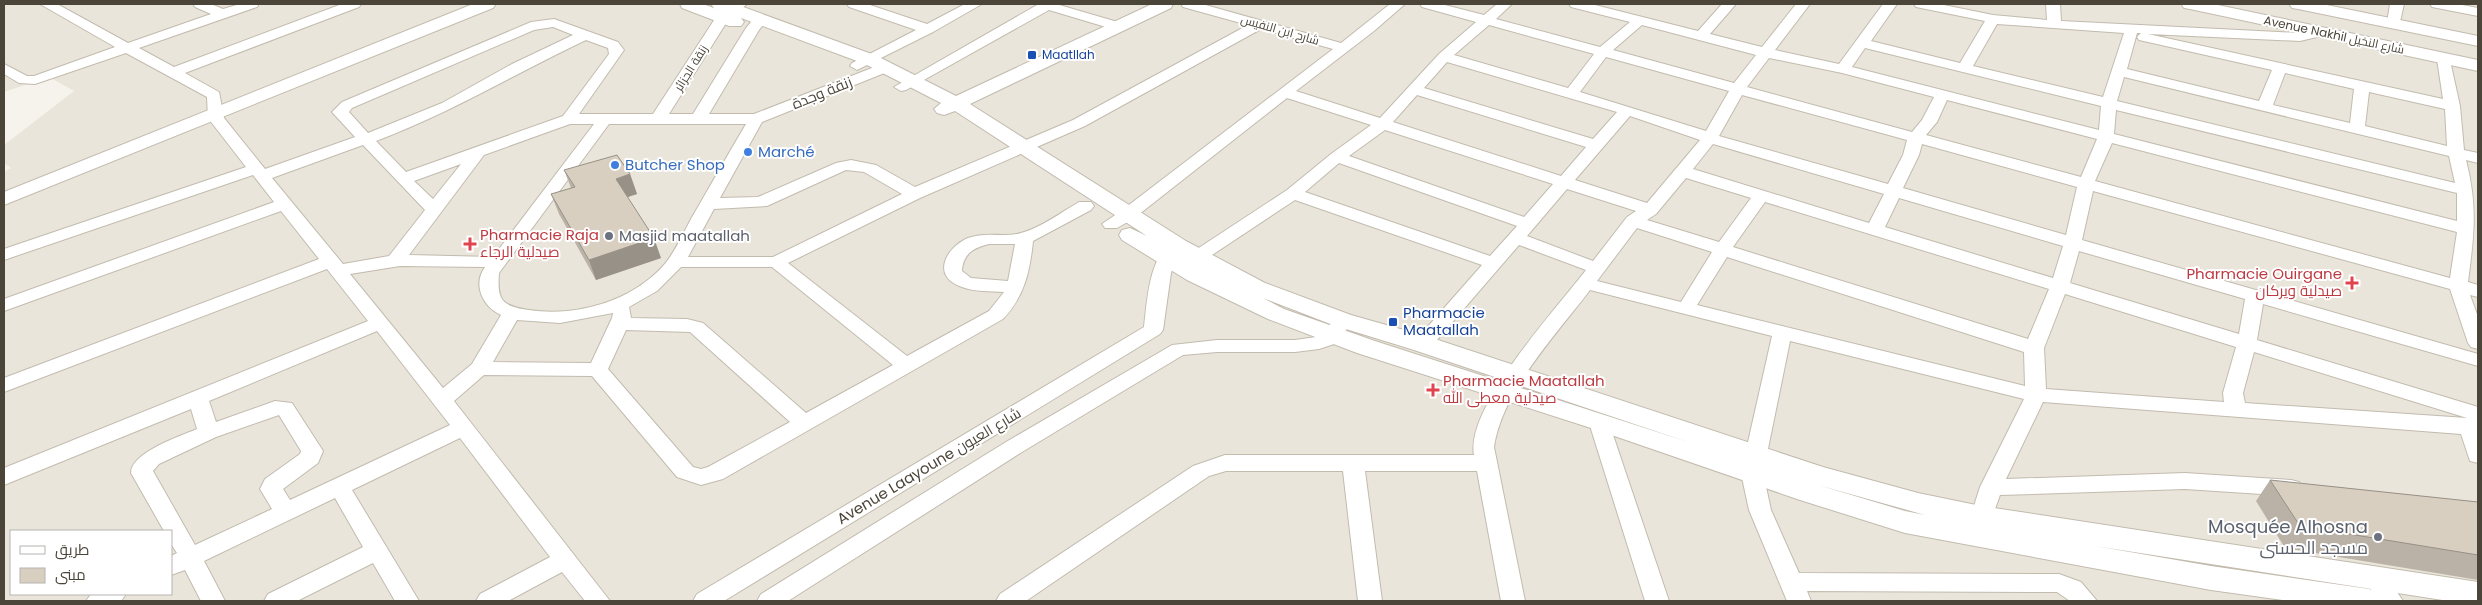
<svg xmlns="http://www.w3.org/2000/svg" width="2482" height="605" font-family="Poppins,Cairo,sans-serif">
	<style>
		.residential { fill: #eae5da; fill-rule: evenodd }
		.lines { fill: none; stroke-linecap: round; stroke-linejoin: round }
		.minor-casing { stroke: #c2bbae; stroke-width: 2 }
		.tertiary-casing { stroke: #c2bbae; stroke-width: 2 }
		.minor { fill: #fff; fill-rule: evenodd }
		.tertiary { fill: #fff; fill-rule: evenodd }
		.wall { fill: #bab2a6 }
		.shaded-wall { fill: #979187 }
		.building { fill: #d8cfc1; stroke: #979187 }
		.transit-dot { fill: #1a4fb4; stroke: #fff; stroke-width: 2 }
		.shop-dot { fill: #3f7fe0; stroke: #fff; stroke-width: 2 }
		.worship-dot { fill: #6b7280; stroke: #fff; stroke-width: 2 }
		.health-dot { fill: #e0444e; stroke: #fff; stroke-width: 2 }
		.labels { text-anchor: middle; stroke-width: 4; stroke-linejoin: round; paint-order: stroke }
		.far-street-label { font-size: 12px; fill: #4b4439; stroke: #fff }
		.far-transit-label { font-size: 12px; fill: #164399; stroke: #fff; text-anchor: start }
		.street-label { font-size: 15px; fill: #4b4439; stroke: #fff }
		.shop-label { font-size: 15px; fill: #366cbe; stroke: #fff; text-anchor: start }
		.health-label { font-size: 15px; fill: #be3a42; stroke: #fff; text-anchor: start }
		.worship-label { font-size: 15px; fill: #5b616d; stroke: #fff; text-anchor: start }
		.transit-label { font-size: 15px; fill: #164399; stroke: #fff; text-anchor: start }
		.near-worship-label { font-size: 18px; fill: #5b616d; stroke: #fff; text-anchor: end }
	</style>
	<rect width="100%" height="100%" fill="#f6f3ec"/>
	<path class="residential" d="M4,4H2478V601H4V172L11,168L4,163V145L74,91L49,77L4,92ZM11,531H171V594H11Z"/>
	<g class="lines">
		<defs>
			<path id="minor" d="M40,4H57L128,43L211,14L195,7L193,4H211L223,9L240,4H259L257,7L139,48L174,67L342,4H361L359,7L185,73L219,92L224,118L265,169L355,137L332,112L342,102L531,22L554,19L618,42L624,50L579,114H653L718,14L732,4H747L728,20L669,114H693L746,28L756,16L761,15L768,19L759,30L709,114H754L882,64H892L894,67L892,70L762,122L720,198L758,197L836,163L851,160L876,165L915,187L1073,120L1248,25L1183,7L1181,4H1202L1341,43L1390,4H1405L1374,31L1296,91L1380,118L1439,54L1476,22L1422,7L1420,4H1441L1484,15L1497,4H1512L1496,19L1600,47L1630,22L1571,7L1569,4H1591L1698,31L1722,4H1736L1710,34L1762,47L1796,4H1810L1775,50L1839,64L1883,4H1897L1871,41L1960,63L1985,21L1916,7L1914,4H1939L1993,15L2047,20L2046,4H2060L2061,21L2300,33L2303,32L2301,29L2303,26C2311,24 2314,27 2319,34L2317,37L2300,41L2148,34L2443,99L2437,59L2439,56H2449L2460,106L2464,150L2478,153V163L2466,160C2478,207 2474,235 2468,282L2478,285V297L2470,295L2478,317V349L2471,347L2468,343L2450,289L2093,191L2082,240L2478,354V366L2263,304L2257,340L2478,407V463L2470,461L2461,434L2043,402L2006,479L2185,473L2291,480L2299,482L2302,488L2299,494L2291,496L2185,489L2000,495L1985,537L1977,540L1969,537L1966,531L1980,487L2024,399L1790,341L1763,473L1771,510L1799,573L2059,574L2081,582L2097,601H2070L2057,592L1807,591L1811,601H1787L1749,510L1741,473L1772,336L1590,290C1556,335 1502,391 1494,447L1525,601H1501L1477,471H1365L1382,601H1358L1343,471H1226L1209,476L1026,601H996L1000,594L1193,466L1225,455H1474C1465,408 1556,309 1586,270L1519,245L1430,348L1423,350L1416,348L1413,344L1416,340L1482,265L1295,200L1203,261H1191L1188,257L1191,253L1287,190L1331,154L1371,125L1287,98L1133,219L1117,228H1105L1102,224L1121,211L1333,49L1261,29L1085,126L920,198L788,263L907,356L989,311L1004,292C990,291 974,292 962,287C931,277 945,248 968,238C986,231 1005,238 1021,233C1040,228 1062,212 1079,202H1091L1094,206L1091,210L1033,241C1030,272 1024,297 1003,319L723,479L701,485L677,477L592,376L484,375L454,401L610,601H585L562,572L508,601H476L480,594L550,557L460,438L352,490L419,601H395L373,563L297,601H264L268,594L363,547L335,498L204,561L225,601H201L185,570L171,575V556L177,553L171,544V531H164L131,473C131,452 181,436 197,429L191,409L4,485V468L368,321L327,269L4,392V378L319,259L281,211L4,311V299L274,202L253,175L4,260V249L246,167L208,118L207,97L126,53L35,84L19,83L4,74V64L27,76H34L115,47ZM1997,24L2124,33L2103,97L1973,66ZM1489,25L1594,54L1568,88L1454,55ZM1642,25L1756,55L1734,83L1613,50ZM553,27L573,35L512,64L442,103L368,133L349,112L352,108L534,30ZM2137,33H2141L2137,37L2139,40L2272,70L2259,101L2127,69ZM586,40L608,48L609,54L563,116L406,172L376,141C449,114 516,73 586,40ZM1865,48L2101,106L2099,130L1852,67ZM1606,57L1729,91L1706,131L1580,92ZM1769,58L1842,73L1934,97L1922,120L1912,132L1747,87ZM1447,62L1617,112L1593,139L1424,88ZM2285,73L2354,89L2350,123L2273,105ZM2124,77L2449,156L2455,183L2117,101ZM2369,92L2445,109L2447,146L2365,126ZM1417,95L1586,147L1561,176L1393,122ZM1742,95L1907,140L1903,155L1888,184L1719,136ZM1947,100L2097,139L2081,177L1926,135L1937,122ZM2116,110L2457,193V221L2114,134ZM1630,116L1700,140L1647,203L1575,180ZM570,124H594L493,257L409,255L484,155ZM609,124H746C727,156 709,188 691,219C683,234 675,252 664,265C631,302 576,317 529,310C501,306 497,300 499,273ZM1385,130L1553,184L1524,217L1349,156ZM2112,143L2457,232L2450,278L2095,181ZM1713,144L1884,194L1869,223L1693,169ZM1922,144L2077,187L2066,235L1903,188L1919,155ZM363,145L425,210L389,256L343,264L272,178ZM1339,163L1517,226L1490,256L1305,192ZM461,164L433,199L414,181ZM846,170L864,172L902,194L773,257H688L714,209L767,206ZM1686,178L1751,198L1719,242L1647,220L1656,214ZM1567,189L1636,211L1627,217L1593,261L1527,236ZM1899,198L2063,246L2053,278L1885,227ZM1765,202L2049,289L2028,339L1733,247ZM1637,228L1712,252L1681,302L1597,281ZM989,244H1015L1008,281L971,278L962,271C963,254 973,248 989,244ZM2079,251L2245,299L2239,334L2070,283ZM1727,257L2024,352L2025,386L1697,305ZM400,266L485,267C472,285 483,307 501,315L472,364L443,388L350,274ZM681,267H772L893,365L806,413L703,323L687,319L631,318L629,307L657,291ZM2065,294L2236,347L2223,393L2224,402L2046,389L2044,348ZM613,313L612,318L591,363L493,362L517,320L560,323ZM626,330L690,332L790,422L708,467L701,469L693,467L608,369ZM377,331L450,425L290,500L283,489L318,463L323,451L292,403L275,401L216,422L209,401ZM2254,352L2467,418L2245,403L2243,393ZM279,415L301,451L300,454L265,479L260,489L272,509L195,545L153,471L159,464L216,437Z
				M847,4H867L927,24L965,4H982L933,32L857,70L850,66L852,63L916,30L849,7Z
				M1036,4H1056L1121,23L1123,26L1116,30L1049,10L906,90L901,91L894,87L1037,5Z
				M2390,4H2404L2399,26L2394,27L2387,23Z
				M2430,4H2457L2478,8V16L2432,7Z
				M1178,241L1184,242L1187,246L1178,256L1171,273L1163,330L1160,334L724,601H693L697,594L1144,327C1147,303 1149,248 1178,241Z
				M1341,317L1348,319L1351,323L1337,343L1319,349L1295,352H1217L1183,355L1022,452L788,601H757L761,594L1006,442L1172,345L1217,340H1295L1316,337L1323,335L1334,319Z
				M1603,416L1610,418L1613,423L1611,429L1669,601H1645L1591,429L1596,418Z
				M2377,571L2385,574L2403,601H2378L2365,580L2369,574Z
				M91,594H126L121,601H86Z"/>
			<path id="tertiary" d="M473,4H496L493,8L4,205V192Z
				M680,4H703L741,18L744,22L741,26H729L682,8Z
				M711,4H735L877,56L956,96L1152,4H1173L1171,8L970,104L1186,241L1265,283L1351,315L1432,338L1823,467L1918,493L1981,506L2478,582V601H2449L2095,546L2211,566L2369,589L2380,593L2384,601H2290L2211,590L1905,533L1800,500L1594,429L1357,353L1268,319L1187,280L1122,240L1119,235L1122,230L1130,228L1147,236L955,111L944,115L937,113L934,109L941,103L865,64L714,8ZM1263,298L1333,325L1414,350L1688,442L1375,341L1284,309ZM1818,485L1918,513L1925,515L1905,511Z
				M2181,4H2213L2478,60V71L2190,9L2184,8Z
				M2289,4H2322L2478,36V46L2298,9L2292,8Z"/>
		</defs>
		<use href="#minor" class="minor-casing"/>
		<use href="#tertiary" class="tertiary-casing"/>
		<use href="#minor" class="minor"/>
		<use href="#tertiary" class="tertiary"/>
	</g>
	<path class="wall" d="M564,170L630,174L637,194L627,197L661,258L596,280L559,214L551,194L571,188Z
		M2270,480L2478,502V580L2285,548L2256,501Z"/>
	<path class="shaded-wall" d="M630,174L637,194L622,199L616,179Z
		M654,238L661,258L596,280L589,260Z"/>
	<path class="building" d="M617,155L630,174L616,179L654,238L589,260L551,194L575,187L564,170Z
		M2270,480L2478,502V555L2300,526Z"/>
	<g class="transit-dot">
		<rect x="1027" y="50" width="10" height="10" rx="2.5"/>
		<rect x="1388" y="317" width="10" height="10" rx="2.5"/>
	</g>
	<g class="shop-dot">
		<circle cx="748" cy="152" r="5"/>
		<circle cx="615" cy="165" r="5"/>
	</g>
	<g class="worship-dot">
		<circle cx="609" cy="236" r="5"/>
		<circle cx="2378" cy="537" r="5"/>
	</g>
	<g class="health-dot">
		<path d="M467.5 236.5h5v5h5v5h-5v5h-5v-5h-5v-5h5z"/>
		<path d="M2349.5 275.5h5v5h5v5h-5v5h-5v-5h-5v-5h5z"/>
		<path d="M1430.5 382.5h5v5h5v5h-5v5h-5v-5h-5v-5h5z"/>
	</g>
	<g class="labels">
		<g class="far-street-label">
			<text transform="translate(1280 30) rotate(16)" y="4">شارح ابن النفيس</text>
			<text transform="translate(2334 35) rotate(12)" y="4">Avenue Nakhil شارع النخيل</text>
			<text transform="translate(691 68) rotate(-58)" y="4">زنقة الجزائر</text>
		</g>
		<g class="far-transit-label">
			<text x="1042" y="59">Maatllah</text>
		</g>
		<g class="street-label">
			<text transform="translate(822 93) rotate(-22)" y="5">زنقة وجدة</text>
			<text transform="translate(929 466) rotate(-31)" y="5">Avenue Laayoune شارع العيون</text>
		</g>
		<g class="shop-label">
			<text x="758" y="157">Marché</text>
			<text x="625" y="170">Butcher Shop</text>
		</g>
		<g class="health-label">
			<text x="480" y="240">Pharmacie Raja<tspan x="480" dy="17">صيدلية الرجاء</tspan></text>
			<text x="2342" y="279" text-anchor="end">Pharmacie Ouirgane<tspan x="2342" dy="17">صيدلية ويركان</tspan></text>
			<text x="1443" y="386">Pharmacie Maatallah<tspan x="1443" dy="17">صيدلية معطى الله</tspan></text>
		</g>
		<g class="worship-label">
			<text x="619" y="241">Masjid maatallah</text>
		</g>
		<g class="transit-label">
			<text x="1403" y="318">Pharmacie<tspan x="1403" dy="17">Maatallah</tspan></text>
		</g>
		<g class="near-worship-label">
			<text x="2368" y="533">Mosquée Alhosna<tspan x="2368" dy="21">مسجد الحسنى</tspan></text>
		</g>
	</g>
	<rect width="2482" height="605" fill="none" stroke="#4b4439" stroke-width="10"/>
	<rect x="10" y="530" width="162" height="65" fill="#ffffff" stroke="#b7b4b0"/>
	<rect x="20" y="546" width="25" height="8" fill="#ffffff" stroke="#b7b4b0"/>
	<text x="55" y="555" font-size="15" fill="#4b4439">طريق</text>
	<rect x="20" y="568" width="25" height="15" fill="#d8cfc1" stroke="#b7b4b0"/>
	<text x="55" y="580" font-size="15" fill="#4b4439">مبنى</text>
</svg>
